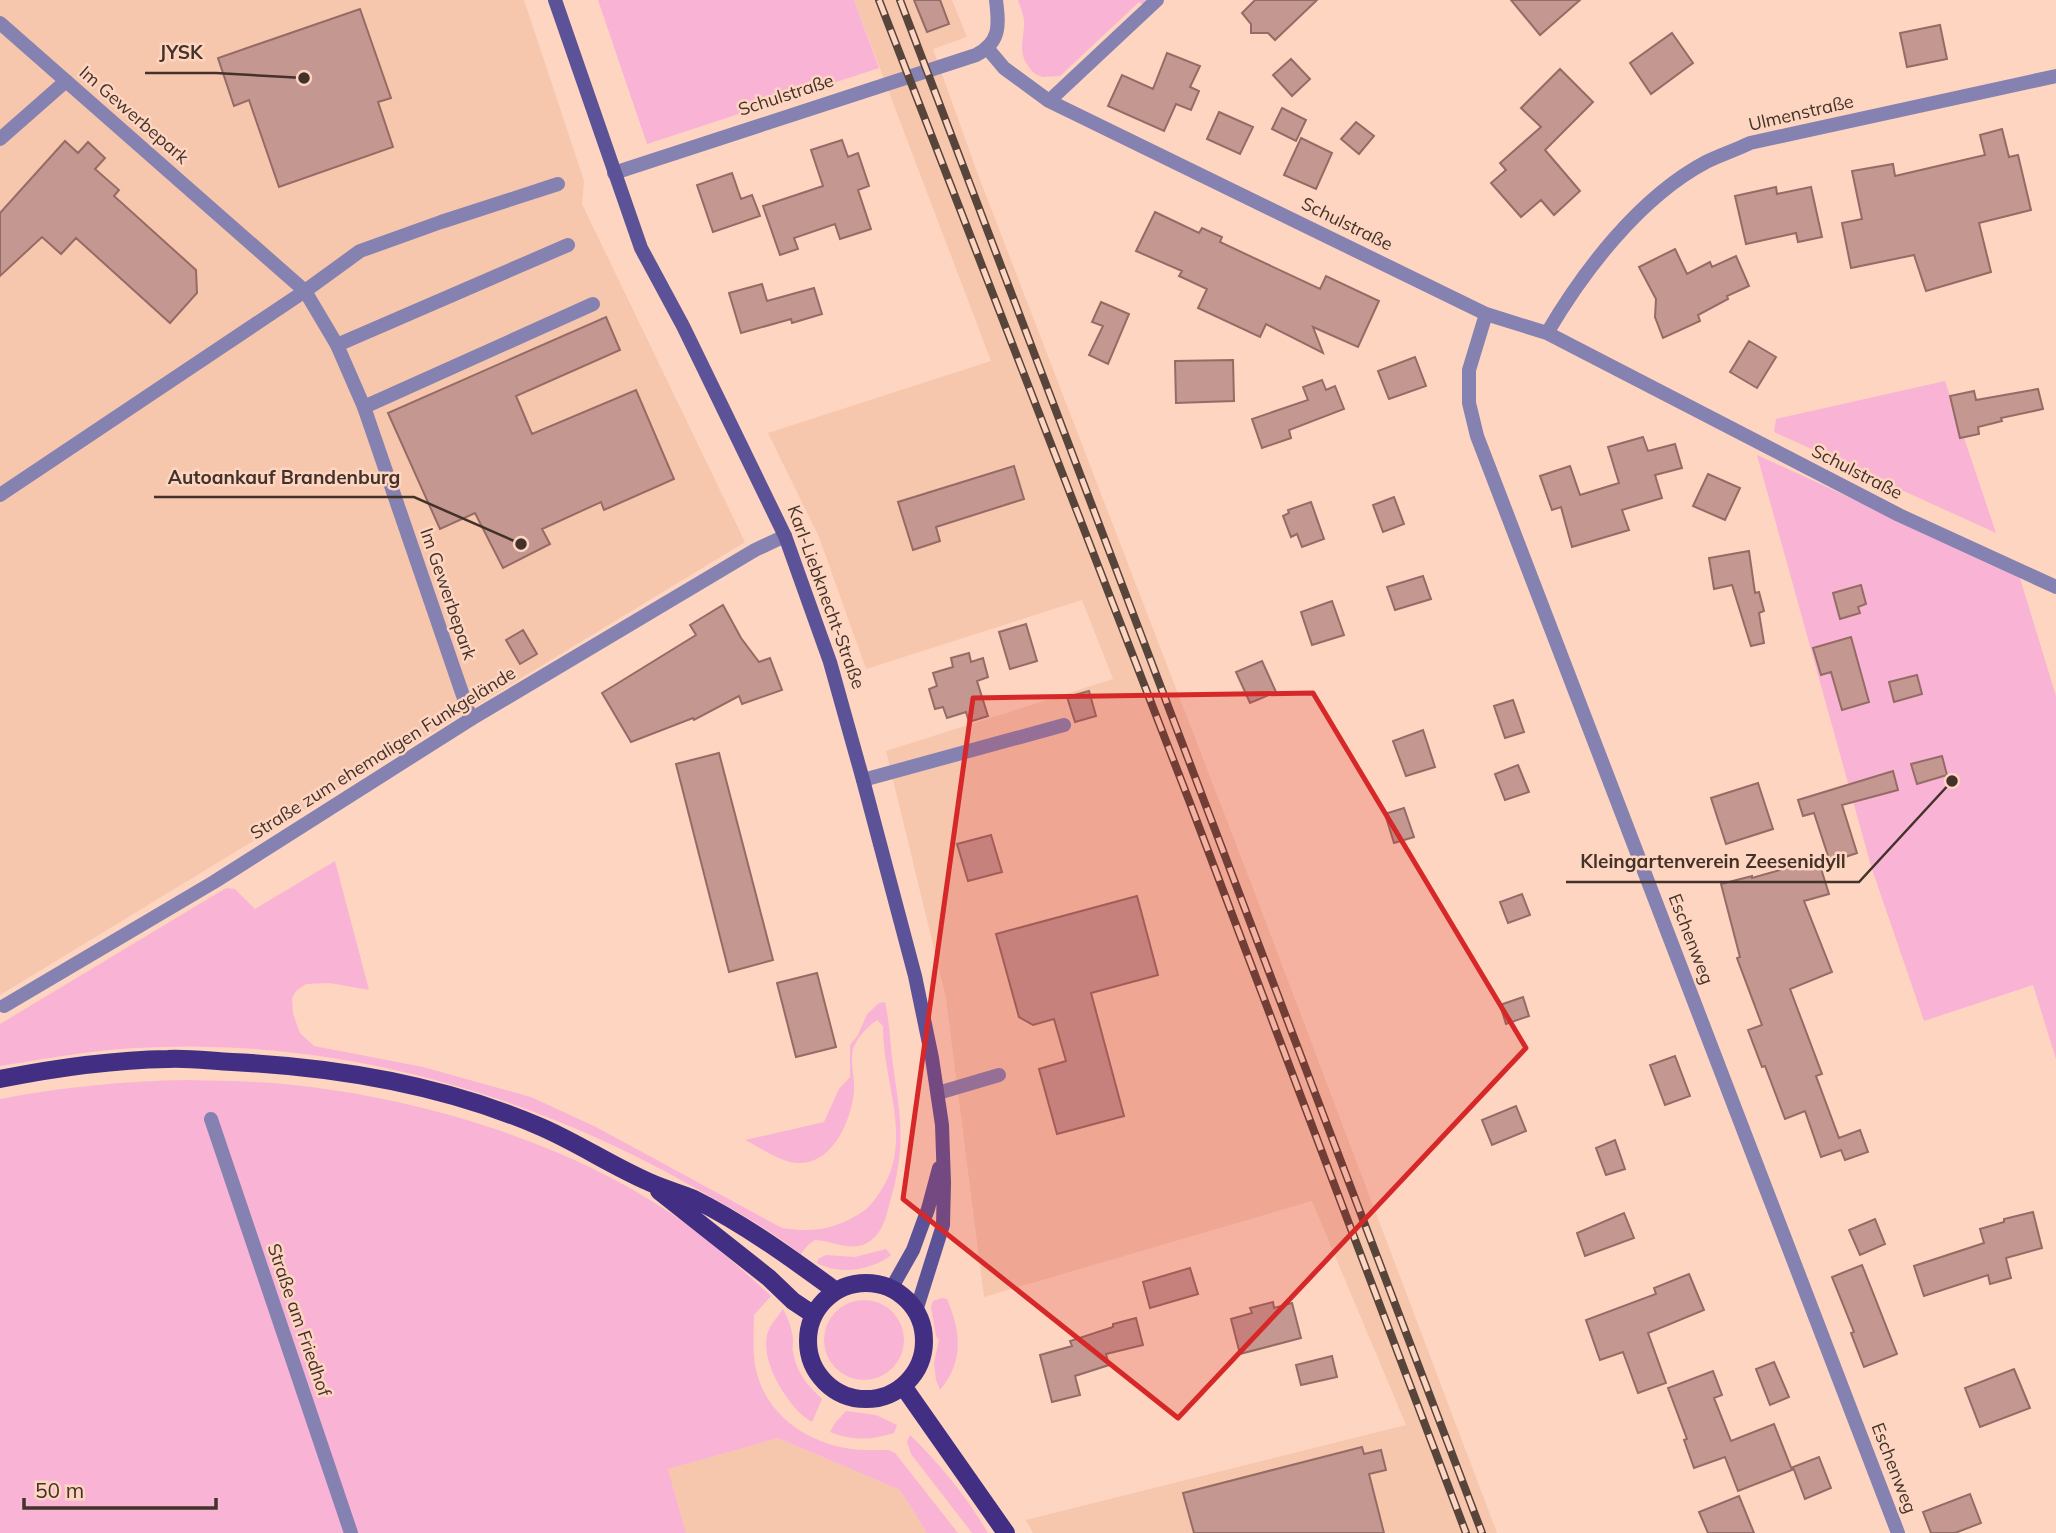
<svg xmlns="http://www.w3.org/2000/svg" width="2056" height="1533" font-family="Mulish,sans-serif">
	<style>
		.built { fill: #f6c6ad }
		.green { fill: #f9b3d5 }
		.building { fill: #c49891; stroke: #956b65; stroke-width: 2 }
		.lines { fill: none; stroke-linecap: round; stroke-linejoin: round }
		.lane { stroke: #8581b1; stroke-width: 14 }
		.street { stroke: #8581b1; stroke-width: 14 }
		.secondary { stroke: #5c5298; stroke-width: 14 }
		.primary { stroke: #422f84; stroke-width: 18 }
		.rail-casing { stroke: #57443b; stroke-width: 8 }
		.rail { stroke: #fed5c0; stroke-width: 5; stroke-dasharray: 16; stroke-linecap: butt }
		.marked { fill: #d62828; fill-opacity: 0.2; stroke: #d62828; stroke-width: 5; stroke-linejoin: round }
		.labels { text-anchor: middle; stroke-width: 5; stroke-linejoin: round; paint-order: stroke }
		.street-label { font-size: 18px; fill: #42322a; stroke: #fed5c0 }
		.leader { fill: none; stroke: #42322a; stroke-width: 2.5 }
		.callout-dot { fill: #42322a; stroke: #fed5c0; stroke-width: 2.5 }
		.callout-label { font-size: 19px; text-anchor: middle; font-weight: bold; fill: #42322a; stroke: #fed5c0; stroke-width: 5; stroke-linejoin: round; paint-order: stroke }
	</style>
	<rect width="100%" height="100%" fill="#fed5c0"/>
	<path class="built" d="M0,0H524L584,181L582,204L745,542L0,995Z
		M854,0H952L967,37L933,49L977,172L1254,891L1497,1533H1033L1026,1520L1406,1425L1312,1201L984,1297L946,998L886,751L1113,679L1082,600L866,669L819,537L768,433L991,361Z
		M778,1438L900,1490L927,1533H686L668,1469Z"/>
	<path class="green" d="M598,0H854L879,68L647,144Z
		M1018,0H1157L1148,9L1139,2L1060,76L1042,77L1035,74C1018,56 1022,49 1024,27C1025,18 1021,9 1018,0Z
		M1945,381L1996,533L1774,432L1776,419Z
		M1757,455L2019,575L2056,696V1059L2033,985L1924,1021L1871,866Z
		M335,861L369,990L330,983L306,984L296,991L292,998L293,1014L300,1033L314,1046L423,1067L531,1097L596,1127L782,1228C809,1232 829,1231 854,1217C867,1210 872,1204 880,1192C915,1141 882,1081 883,1026L877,1020C868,1026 856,1039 853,1049C850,1062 855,1079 854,1092C851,1120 833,1164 799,1163C781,1163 761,1148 745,1140L824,1122L839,1089L850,1077V1045L858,1035L867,1014L879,1003L885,1002C890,1023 890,1044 893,1065C901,1120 906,1147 890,1202C886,1217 883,1234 867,1243C850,1252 833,1241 815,1240L808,1245L801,1254C760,1223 715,1199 670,1174C507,1086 322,1037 136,1048C91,1050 45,1059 0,1066V1024L226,888L235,889L255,909Z
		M188,1080C220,1081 252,1081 284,1084C412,1096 562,1140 669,1212C706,1236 739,1267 771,1296L754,1315C754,1333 752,1352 756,1370C766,1413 803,1440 845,1448C859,1451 875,1450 889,1450L895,1453L958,1533H927L900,1490L778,1438L668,1469L686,1533H0V1099C63,1087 124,1081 188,1080Z
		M886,1249L891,1255C871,1271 839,1275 817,1263L818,1259L826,1255L855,1257Z
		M942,1298L947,1299C961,1331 964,1362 940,1390L936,1380L934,1363L939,1340L936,1336L931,1307L933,1301Z
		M824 1340a40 40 0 1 1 80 0a40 40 0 1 1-80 0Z
		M783,1309C788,1318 793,1331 793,1341C793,1345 792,1349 793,1352C796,1372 808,1386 822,1399L812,1422C789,1410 758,1359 768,1332C771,1324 778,1316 783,1309Z
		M846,1411L876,1415L897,1425L894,1433C872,1440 853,1441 830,1432L835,1423Z
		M910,1435C940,1464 967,1497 988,1533H972L911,1454L907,1442Z"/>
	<path class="building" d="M914,0H940L949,24L927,32Z
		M1255,0H1317L1275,40L1268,33H1251V24L1242,13Z
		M1511,0H1580L1540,35Z
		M360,9L391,98L378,102L393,147L279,187L249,100L234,106L218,58Z
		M1940,25L1947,59L1907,67L1900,33Z
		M1672,33L1693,63L1651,94L1630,63Z
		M1167,53L1200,66L1190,87L1199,91L1191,110L1176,104L1164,131L1108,106L1122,75L1153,89Z
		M1291,59L1310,79L1292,96L1273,75Z
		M1560,69L1593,102L1545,150L1580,191L1554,215L1541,200L1521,217L1491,183L1506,170L1500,163L1541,127L1521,108Z
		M1282,108L1306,120L1296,141L1272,129Z
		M1219,112L1253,127L1240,154L1207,139Z
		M1356,122L1374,136L1359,154L1341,139Z
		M2002,129L2009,157L2018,155L2031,210L1979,223L1991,272L1926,291L1914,255L1851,268L1842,223L1862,219L1852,171L1893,164L1895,176L1985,155L1980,135Z
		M1301,138L1332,153L1316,189L1284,175Z
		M842,140L848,157L858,153L869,186L858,190L871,229L840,239L835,224L794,238L798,249L780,255L763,206L823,186L811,150Z
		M65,141L78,153L88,142L105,158L95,169L119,190L114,196L196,270L197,293L170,323L76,238L61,254L42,237L0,276V213Z
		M732,173L741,199L752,195L760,216L713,232L697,185Z
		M1776,187L1777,194L1811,187L1822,237L1798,242L1796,233L1746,244L1735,196Z
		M1155,212L1199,233L1202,228L1222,237L1220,242L1320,289L1326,276L1379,301L1358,347L1313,327L1323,353L1266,324L1260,337L1198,308L1207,289L1179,276L1182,271L1136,251Z
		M1675,249L1687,274L1710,262L1712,267L1736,256L1749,286L1727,296L1728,299L1698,315L1700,321L1663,338L1655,317L1656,299L1639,267Z
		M762,284L767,301L814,288L822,314L792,323L791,319L741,333L729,293Z
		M1101,302L1129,314L1108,364L1089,355L1103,326L1092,322Z
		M606,317L620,350L516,396L532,434L636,390L674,479L604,510L601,502L542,529L550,544L503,568L475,513L440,529L388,413Z
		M1749,341L1776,357L1757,388L1730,372Z
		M1415,357L1426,386L1389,399L1378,371Z
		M1233,360L1234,401L1176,403L1175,361Z
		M1322,380L1326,390L1335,386L1344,409L1289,430L1291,438L1262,448L1252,419L1308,400L1303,387Z
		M2038,389L2043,409L2001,418L2002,421L1978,427L1979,434L1960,438L1950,396L1974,391L1976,400Z
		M1643,437L1648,451L1675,444L1682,468L1655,475L1662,498L1622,510L1629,530L1572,547L1561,507L1552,510L1540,476L1570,466L1580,495L1619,483L1608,447Z
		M1014,466L1024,499L936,527L940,541L913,550L898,502Z
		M1708,474L1740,488L1725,520L1693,506Z
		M1394,497L1404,524L1383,532L1373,505Z
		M1311,502L1324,539L1302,547L1297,534L1291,537L1283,516L1289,513L1288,510Z
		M1749,551L1755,593L1759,592L1764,611L1759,613L1764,643L1751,646L1732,585L1714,589L1709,558Z
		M1423,576L1431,599L1395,610L1387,587Z
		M1861,585L1866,604L1858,607L1860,613L1840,619L1833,593Z
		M1332,601L1344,635L1312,645L1301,612Z
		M723,605L741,638L759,662L770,658L782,690L742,704L739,696L694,720L693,718L631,742L602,693L696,635L690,625Z
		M1026,624L1037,661L1010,669L999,632Z
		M523,630L537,654L520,664L506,640Z
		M1851,637L1869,702L1842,710L1831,672L1821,675L1813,648Z
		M969,653L971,662L983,658L988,677L977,681L988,716L969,722L966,712L947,718L943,707L935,709L929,689L937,686L933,673L953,667L951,658Z
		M1262,661L1276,692L1250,703L1236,672Z
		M1917,675L1922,694L1894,702L1889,682Z
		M1089,691L1096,716L1075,722L1067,697Z
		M1513,700L1524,732L1505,738L1494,706Z
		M1423,730L1435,767L1406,776L1393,741Z
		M719,753L773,960L729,972L676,764Z
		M1942,756L1947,775L1917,784L1911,764Z
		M1518,765L1529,792L1505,800L1495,774Z
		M1893,771L1898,790L1842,805L1857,853L1830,862L1814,813L1803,816L1798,800Z
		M1758,783L1773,829L1726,844L1711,798Z
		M1404,808L1414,837L1394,843L1385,814Z
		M991,835L1002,872L968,881L957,844Z
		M1818,859L1829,894L1804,901L1832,972L1790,989L1822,1074L1816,1076L1839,1138L1860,1130L1868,1152L1845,1160L1841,1150L1821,1157L1805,1111L1785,1119L1765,1066L1762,1067L1748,1030L1762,1025L1737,958L1740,957L1721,884L1752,876V878Z
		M1522,894L1530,915L1508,923L1500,902Z
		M1137,896L1158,975L1091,993L1124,1116L1057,1134L1039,1069L1066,1061L1054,1019L1033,1025L1019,1017L996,934Z
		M817,973L836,1047L796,1057L777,983Z
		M1523,997L1529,1016L1506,1024L1500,1005Z
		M1675,1056L1690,1096L1665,1105L1650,1065Z
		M1516,1106L1526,1131L1492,1145L1482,1120Z
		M1615,1140L1625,1169L1606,1175L1596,1148Z
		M2033,1212L2042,1248L2006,1258L2011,1278L1990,1284L1988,1275L1924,1296L1914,1266L1984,1243L1980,1229L2004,1222V1219Z
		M1624,1213L1634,1238L1585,1256L1577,1233Z
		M1875,1219L1885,1244L1860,1255L1849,1230Z
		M1862,1265L1897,1354L1864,1367L1851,1333L1854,1332L1832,1277Z
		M1190,1268L1198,1294L1150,1308L1143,1282Z
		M1689,1274L1704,1310L1648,1333L1666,1383L1638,1393L1623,1352L1600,1360L1586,1320L1656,1294L1654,1288Z
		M1273,1302L1274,1308L1292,1303L1301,1338L1240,1354L1231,1319L1252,1313L1250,1308Z
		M1136,1318L1143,1345L1106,1354L1109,1365L1075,1376L1080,1395L1052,1402L1040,1355L1072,1346L1070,1341L1113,1327V1324Z
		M1332,1356L1337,1377L1301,1385L1296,1365Z
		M1774,1362L1789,1397L1770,1405L1756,1369Z
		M2014,1369L2030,1408L1980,1427L1965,1388Z
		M1713,1371L1722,1395L1714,1398L1731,1441L1774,1424L1792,1470L1738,1491L1725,1457L1694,1468L1684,1440L1687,1439L1668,1388Z
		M1362,1447L1364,1454L1381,1450L1386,1470L1369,1474L1384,1533H1194L1183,1493Z
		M1819,1457L1831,1488L1805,1499L1793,1467Z
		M1970,1494L1981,1523L1955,1533H1931L1923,1512Z
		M1739,1496L1754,1533H1708L1699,1512Z"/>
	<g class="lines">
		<path class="lane" d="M0,139L66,81
			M305,291L360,251L441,222L558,184
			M337,345L568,245
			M364,407L593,304
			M863,780L1064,725
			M4,1006L214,882L471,719
			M938,1093L999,1075
			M211,1119L351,1533"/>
		<path class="street" d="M0,23L305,291L337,345L364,407L471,719L755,550L785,536
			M988,49L1004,68L1049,101L1486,314L1547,333L1899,515L2056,587
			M1049,101L1157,0
			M614,173L976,55C1001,42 999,25 996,0
			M1486,314L1469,370V403L1477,436L1898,1533
			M1547,333C1584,270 1640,197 1706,162C1720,155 1736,150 1750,143L2056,76
			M0,495L305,291"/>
		<path class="secondary" d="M555,0L641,248L683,326L785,536L830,662L863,780L915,976L932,1058L942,1125L944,1183L943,1225L916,1311
			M891,1289L913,1250L928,1209L939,1168"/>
		<path class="primary" d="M0,1079C55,1068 112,1060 168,1059C189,1058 211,1061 232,1062C336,1067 444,1085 541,1127C578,1143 612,1166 649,1182C664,1189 680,1193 694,1199C744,1224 791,1258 836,1291
			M659,1191L769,1278L793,1301L814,1315
			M808 1341a58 58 0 1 1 116 0a58 58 0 1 1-116 0Z
			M903,1386L1006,1533"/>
		<defs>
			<path id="rail" d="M879,0L1190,803L1466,1533
				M900,0L1482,1533"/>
		</defs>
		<use href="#rail" class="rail-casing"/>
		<use href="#rail" class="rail"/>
	</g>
	<path class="marked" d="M1313,693L1526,1048L1178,1418L903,1199L973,698Z"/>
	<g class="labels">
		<g class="street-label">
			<text transform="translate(786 95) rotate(-18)" y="6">Schulstraße</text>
			<text transform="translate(1801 113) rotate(-13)" y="6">Ulmenstraße</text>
			<text transform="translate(134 115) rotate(41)" y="6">Im Gewerbepark</text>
			<text transform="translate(1347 224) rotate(26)" y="6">Schulstraße</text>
			<text transform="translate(1857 472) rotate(27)" y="6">Schulstraße</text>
			<text transform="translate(448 594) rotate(71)" y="6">Im Gewerbepark</text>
			<text transform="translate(826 597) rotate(70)" y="6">Karl-Liebknecht-Straße</text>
			<text transform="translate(383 753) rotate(-32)" y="6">Straße zum ehemaligen Funkgelände</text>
			<text transform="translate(1691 939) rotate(69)" y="6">Eschenweg</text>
			<text transform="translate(299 1320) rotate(71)" y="6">Straße am Friedhof</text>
			<text transform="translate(1894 1468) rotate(69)" y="6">Eschenweg</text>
		</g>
	</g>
	<path class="leader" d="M304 78L216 73H145M521 544L414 497H154M1952 781L1859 882H1566"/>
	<g class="callout-dot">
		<circle cx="304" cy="78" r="7"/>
		<circle cx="521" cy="544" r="7"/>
		<circle cx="1952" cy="781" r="7"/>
	</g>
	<g class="callout-label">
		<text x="181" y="59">JYSK</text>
		<text x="284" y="484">Autoankauf Brandenburg</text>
		<text x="1713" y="868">Kleingartenverein Zeesenidyll</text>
	</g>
	<path d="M24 1498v10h192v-10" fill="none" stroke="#42322a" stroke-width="3.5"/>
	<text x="35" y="1498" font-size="21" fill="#42322a" stroke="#fed5c0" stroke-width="5" paint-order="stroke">50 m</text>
</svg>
